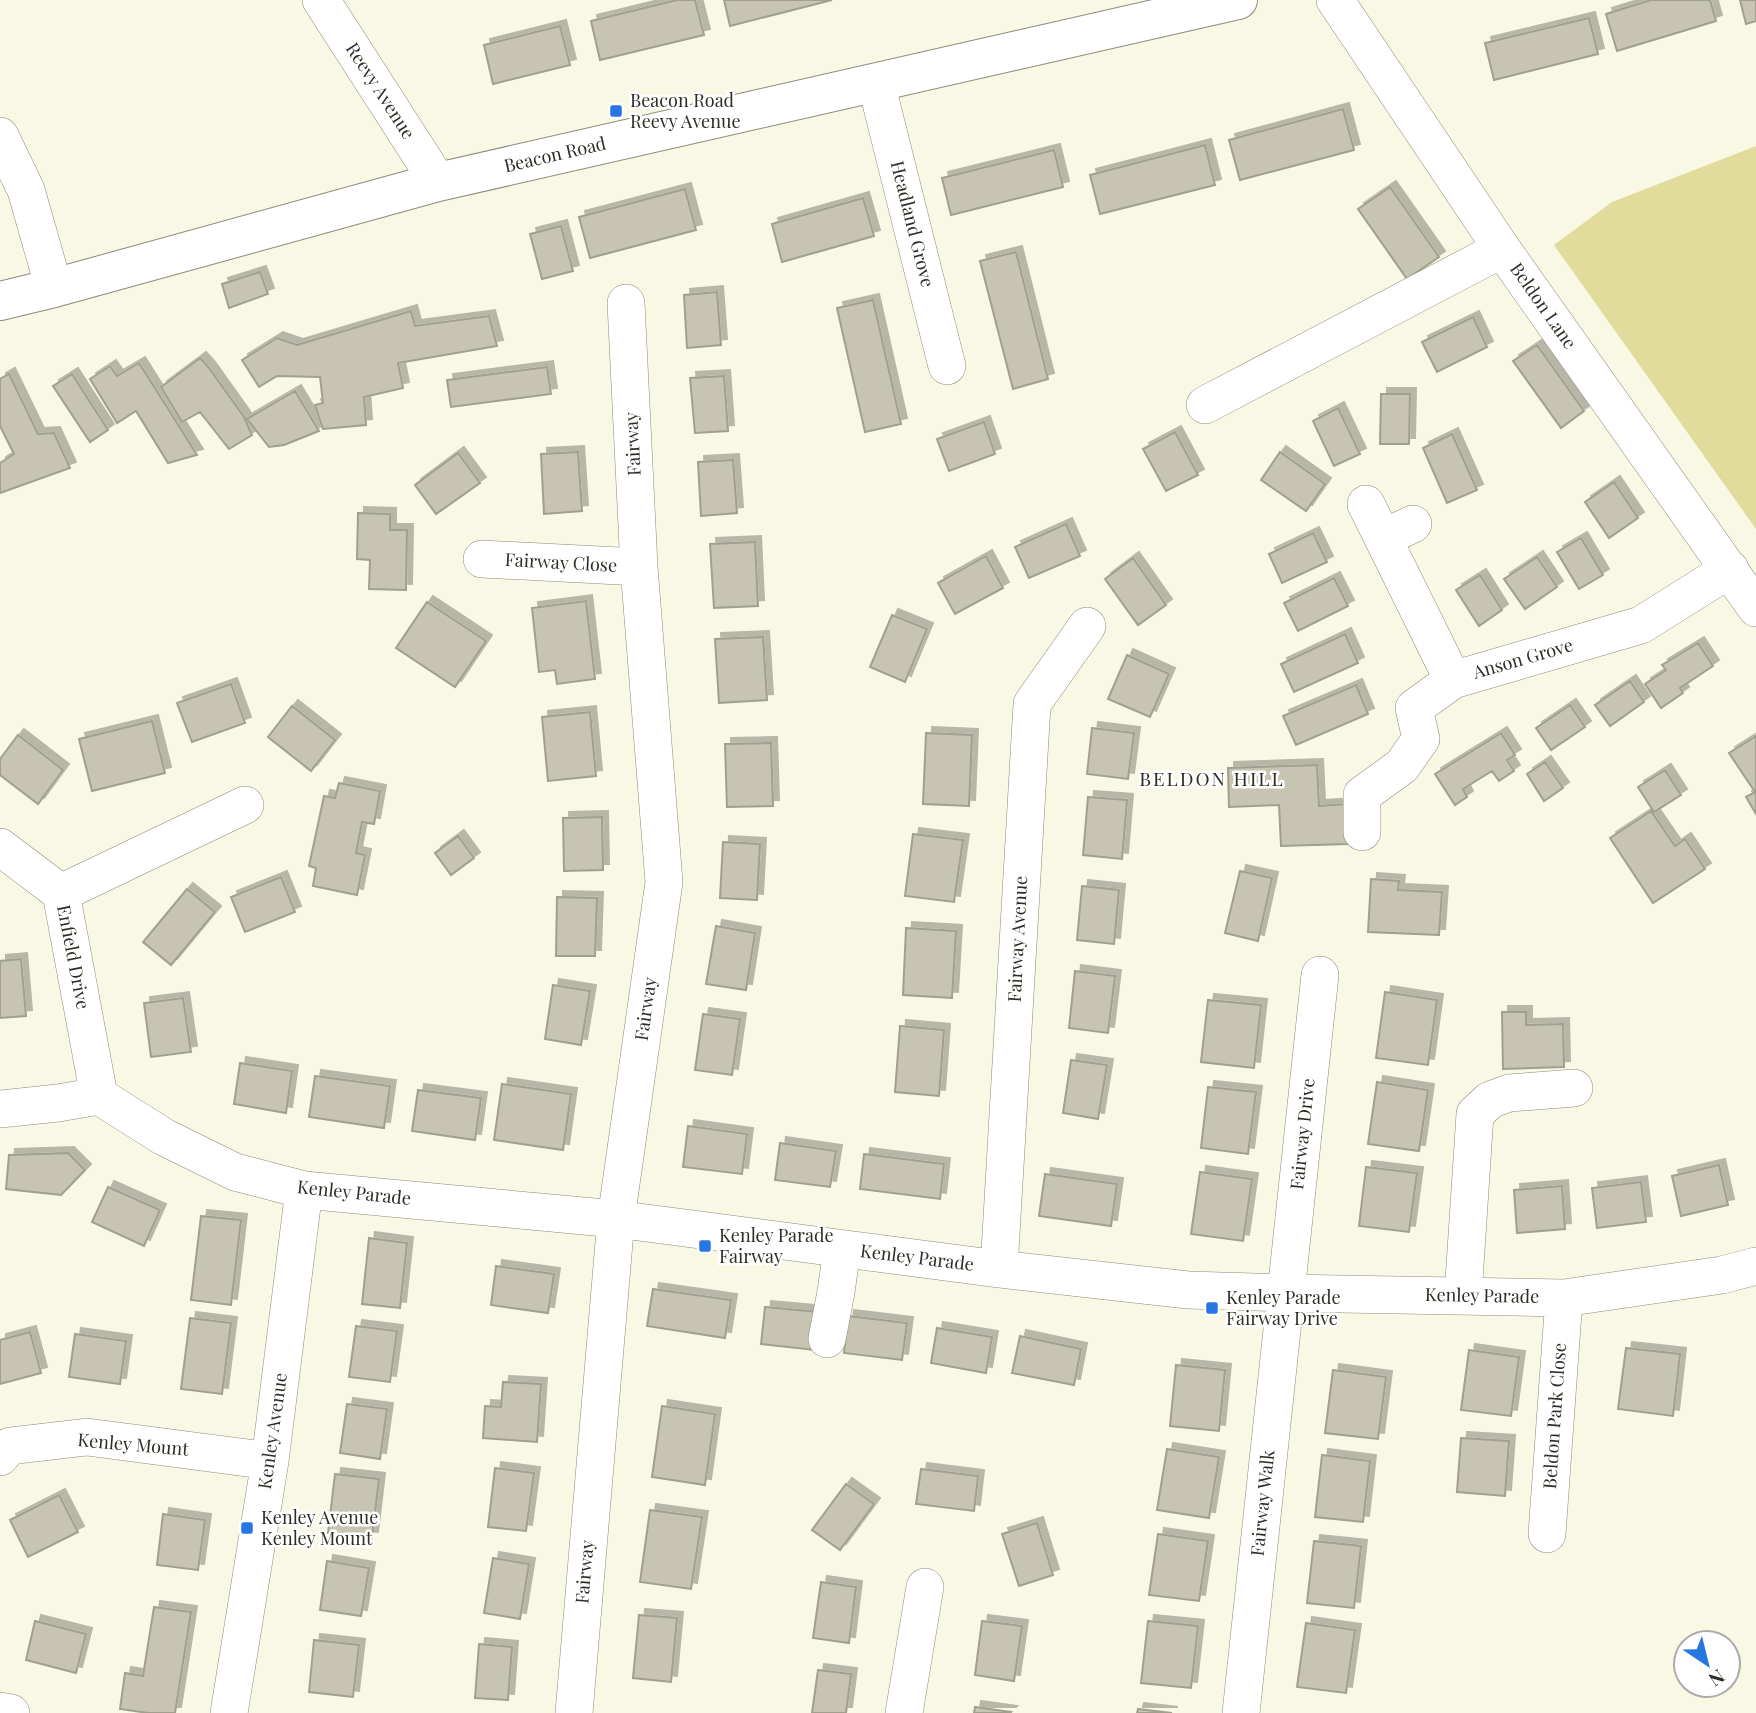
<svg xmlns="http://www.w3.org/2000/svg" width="1756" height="1713" font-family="'Playfair Display',serif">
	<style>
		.green { fill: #e1db9c }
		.building { fill: #c7c5b2; stroke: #a19f8d; stroke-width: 2; filter: url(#shadow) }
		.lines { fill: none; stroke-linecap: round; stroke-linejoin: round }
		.minor-casing { stroke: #8c8a78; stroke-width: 38 }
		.major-casing { stroke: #8c8a78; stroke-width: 40 }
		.minor { stroke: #fff; stroke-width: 37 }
		.major { stroke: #fff; stroke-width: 38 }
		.poi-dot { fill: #2776e1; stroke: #fff; stroke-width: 2.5 }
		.labels { text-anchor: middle; stroke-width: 5; stroke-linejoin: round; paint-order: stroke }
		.street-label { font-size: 18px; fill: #2d2d25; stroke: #fff }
		.poi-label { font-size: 18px; fill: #2d2d25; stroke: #fff; text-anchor: start }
		.neighbourhood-label { font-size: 19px; letter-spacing: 2px; fill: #2d2d25; stroke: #fff }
	</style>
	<defs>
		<filter id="shadow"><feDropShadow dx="6" dy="-6" stdDeviation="0" flood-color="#0004"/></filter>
	</defs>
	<rect width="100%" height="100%" fill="#f9f8e4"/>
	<path class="green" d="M1756,146V529L1554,245L1612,202Z"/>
	<path class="building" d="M677,0H695L704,35L600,60L591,21Z
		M724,0H832L730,26Z
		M1651,0H1710L1716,21L1617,51L1606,14Z
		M1740,0H1756V21L1746,24Z
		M1589,18L1598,54L1494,80L1485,43Z
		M560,26L570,65L493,84L484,45Z
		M1343,109L1354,150L1240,180L1229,140Z
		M1205,145L1215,185L1100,214L1090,175Z
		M1054,150L1063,187L951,215L942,178Z
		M1390,187L1439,257L1407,279L1358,209Z
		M685,189L696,230L590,258L579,217Z
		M863,198L874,236L782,262L772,224Z
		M561,226L573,271L542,279L530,234Z
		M1016,252L1048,379L1013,389L980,261Z
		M260,272L268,294L229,308L222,284Z
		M717,292L721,345L687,348L684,295Z
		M873,300L901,424L865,432L837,308Z
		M411,311L415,326L489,316L497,346L398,363L403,388L364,397L366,425L323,429L315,405L323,403L320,377L277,376L259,387L242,360L277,338L297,345Z
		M1473,317L1487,347L1437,372L1422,342Z
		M1537,345L1584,411L1561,428L1513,361Z
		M200,358L209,368L244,417L252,435L229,449L200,412L182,422L161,387Z
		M139,363L182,431L197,455L168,463L136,411L117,423L90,379L110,366L117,376Z
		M547,367L551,394L451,407L447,380Z
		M9,374L38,434L54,433L70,468L0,493V463L14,454L0,426V379Z
		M72,374L108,430L90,442L53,386Z
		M724,376L728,431L695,433L690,378Z
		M295,391L319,431L284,445L269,447L247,419Z
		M1381,394H1410L1409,444H1380Z
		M1338,408L1360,454L1334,466L1313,421Z
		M984,422L995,454L949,471L937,439Z
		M1175,432L1198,475L1166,491L1143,449Z
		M1452,434L1477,490L1447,503L1423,448Z
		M578,452L582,511L544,514L541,454Z
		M1280,452L1325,484L1306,511L1261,480Z
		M458,453L480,483L436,514L415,485Z
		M733,460L737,513L701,516L698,462Z
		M1614,482L1638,518L1609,538L1585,502Z
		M358,513L390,514V530H407L406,590L369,589L370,560L357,559Z
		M1066,524L1080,556L1029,578L1015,547Z
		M1313,533L1327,562L1282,583L1269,554Z
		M1581,538L1603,575L1579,589L1557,552Z
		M755,542L758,606L714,608L710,544Z
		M986,556L1003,588L955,614L938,583Z
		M1537,557L1557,587L1525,609L1504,579Z
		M1133,558L1166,605L1138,625L1105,579Z
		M1480,575L1502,610L1479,626L1456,590Z
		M1334,578L1348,606L1298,631L1284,603Z
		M586,601L595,679L557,684L555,670L539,672L532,608Z
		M427,602L486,641L455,687L396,648Z
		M892,615L927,629L905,682L870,667Z
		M1345,634L1358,663L1294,692L1281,664Z
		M763,637L767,700L719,703L715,639Z
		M1698,643L1713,666L1680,688L1683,693L1661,708L1645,684L1666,670L1662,665Z
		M1127,655L1169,674L1150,717L1108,699Z
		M1630,681L1644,702L1610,726L1595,705Z
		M231,684L245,723L192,742L177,703Z
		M1356,685L1368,714L1296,745L1283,716Z
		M1570,705L1585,727L1551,750L1536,728Z
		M292,706L335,740L311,771L268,737Z
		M590,712L596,776L548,781L542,717Z
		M152,721L165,773L92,791L79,739Z
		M1092,728L1134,733L1128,779L1087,774Z
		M926,733L972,735L969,806L923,804Z
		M1501,733L1515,755L1507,760L1514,771L1499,781L1492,771L1463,789L1467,797L1455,805L1435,774Z
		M18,735L63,770L38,804L0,775V759Z
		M1756,736V814L1746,797L1755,792L1729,753Z
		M771,743L773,806L727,807L725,744Z
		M1545,762L1563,788L1544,801L1527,774Z
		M1317,765L1319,806L1347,804L1348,844L1281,846L1279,805L1229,807L1228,768Z
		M1665,770L1681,795L1654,812L1638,787Z
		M339,783L380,791L374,824L362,822L356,853L365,855L357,895L313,886L316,868L309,866L324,796L335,798Z
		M1088,797L1127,800L1122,859L1083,855Z
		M1651,811L1675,846L1685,839L1705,869L1653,903L1610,838Z
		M602,817L603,870L564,871L563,818Z
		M913,834L963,840L954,902L905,896Z
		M458,836L474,858L451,875L435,853Z
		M723,842L760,844L757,900L720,898Z
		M1240,871L1272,878L1258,941L1225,933Z
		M281,877L295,912L245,932L231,897Z
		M1371,879L1399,881L1398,890L1442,892L1439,935L1368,932Z
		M1082,886L1119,890L1114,944L1077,940Z
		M187,889L215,912L171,965L143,942Z
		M557,897L597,898L595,956H556Z
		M716,926L755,933L746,990L706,984Z
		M906,928L956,931L952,998L903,995Z
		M21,959L26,1016L0,1018V961Z
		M1075,971L1115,976L1108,1033L1069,1028Z
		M553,985L590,991L581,1045L545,1039Z
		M1385,992L1437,1000L1428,1065L1376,1058Z
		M183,998L191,1052L151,1057L144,1003Z
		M1208,1000L1261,1005L1254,1068L1201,1062Z
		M1502,1012H1526V1025L1563,1024L1564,1067L1503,1069Z
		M703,1014L740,1019L732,1075L695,1070Z
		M900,1026L944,1030L939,1096L895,1092Z
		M1071,1060L1107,1065L1098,1119L1063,1113Z
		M240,1063L292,1071L286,1113L234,1104Z
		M315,1076L390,1086L384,1128L309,1117Z
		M1377,1082L1428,1090L1419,1151L1368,1144Z
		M502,1084L571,1094L563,1150L494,1140Z
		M1208,1087L1256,1092L1248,1154L1201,1148Z
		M418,1090L481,1098L475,1140L412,1131Z
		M688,1126L747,1134L742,1174L683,1167Z
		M780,1143L836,1151L830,1187L775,1180Z
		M68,1153L85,1170L61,1195L6,1189L9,1155Z
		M864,1154L944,1164L940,1199L860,1189Z
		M1719,1165L1728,1205L1681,1216L1672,1176Z
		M1366,1167L1417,1173L1409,1232L1359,1226Z
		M1200,1172L1252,1179L1243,1241L1191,1234Z
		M1045,1174L1117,1184L1111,1226L1039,1216Z
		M1641,1182L1646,1222L1597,1228L1592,1188Z
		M1562,1186L1565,1229L1517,1233L1514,1190Z
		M108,1187L160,1210L144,1246L92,1222Z
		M201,1216L241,1220L231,1305L191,1300Z
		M369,1238L407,1243L400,1308L362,1304Z
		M496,1266L554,1274L548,1313L491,1305Z
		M653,1289L731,1300L725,1338L647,1326Z
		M765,1307L819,1312L815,1350L761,1344Z
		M848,1316L907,1323L902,1360L844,1353Z
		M190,1318L231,1323L222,1394L181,1389Z
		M356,1326L397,1331L390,1382L349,1377Z
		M937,1328L992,1337L986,1373L931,1363Z
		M30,1332L41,1373L0,1384V1340Z
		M75,1334L126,1341L120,1384L69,1377Z
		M1020,1336L1081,1349L1074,1385L1012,1373Z
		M1626,1348L1680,1354L1673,1416L1618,1409Z
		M1469,1350L1519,1357L1511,1416L1461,1410Z
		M1176,1365L1225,1370L1219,1431L1170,1426Z
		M1333,1370L1386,1377L1378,1439L1325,1433Z
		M503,1382L541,1384L537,1442L483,1438L485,1406L501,1407Z
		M347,1404L387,1409L380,1459L340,1453Z
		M662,1406L715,1414L705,1485L652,1477Z
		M1461,1438L1509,1441L1505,1496L1457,1492Z
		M1167,1449L1219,1457L1209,1518L1157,1510Z
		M1322,1455L1370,1461L1363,1522L1315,1517Z
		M495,1468L534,1473L526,1531L488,1527Z
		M921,1469L978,1476L974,1511L916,1504Z
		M335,1474L379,1479L372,1538L328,1533Z
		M846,1484L874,1504L840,1550L812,1530Z
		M59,1495L78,1532L28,1557L10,1520Z
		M650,1510L702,1517L691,1589L640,1582Z
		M163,1514L205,1520L198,1570L157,1565Z
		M1037,1523L1053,1575L1019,1586L1002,1534Z
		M1158,1534L1208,1541L1199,1601L1149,1595Z
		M1314,1541L1361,1546L1354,1608L1307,1603Z
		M493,1558L529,1564L520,1619L484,1613Z
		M327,1561L369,1568L361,1616L320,1610Z
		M821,1582L856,1587L849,1643L813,1638Z
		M154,1607L191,1612L175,1713H148L120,1709L125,1673L143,1676Z
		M639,1615L677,1618L671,1682L633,1678Z
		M35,1621L86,1634L76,1673L26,1660Z
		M982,1621L1022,1626L1014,1681L975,1675Z
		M1148,1621L1198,1626L1191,1688L1141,1683Z
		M1306,1623L1355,1630L1346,1693L1297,1687Z
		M314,1640L359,1645L353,1697L309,1692Z
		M479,1644L512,1647L508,1700L475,1698Z
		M818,1670L851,1674L846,1713H812Z
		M975,1707L1011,1712L1010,1713H974Z
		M1138,1709L1172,1713H1137Z"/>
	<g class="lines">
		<defs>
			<path id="minor" d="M321,0L438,182
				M1335,0L1502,249L1756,608
				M876,83L947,366
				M0,136L26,190L54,288
				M1205,405L1502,249
				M1366,504L1453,680L1641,625L1730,569
				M1383,538L1413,524
				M482,559L639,567
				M1362,832V795L1402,766L1421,739L1414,708L1453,680
				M0,847L61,893L99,1096
				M61,893L245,805
				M99,1096L164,1137L235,1172L304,1190L616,1219L999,1269L1188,1290L1285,1293L1564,1298L1722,1275L1756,1266
				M0,1109L58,1103L99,1096
				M999,1269L1032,704L1087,626
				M1463,1296L1475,1114L1490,1100L1509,1093L1574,1088
				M827,1339L836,1292L842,1249
				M0,1457L10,1446L87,1437L270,1461
				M1547,1534L1564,1298
				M0,1711L11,1713
				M229,1713L270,1461L304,1190
				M574,1713L616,1219L664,882L639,567L626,303
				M904,1713L925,1587
				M1241,1713L1320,975"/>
			<path id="major" d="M0,301L54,288L438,182L1238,0"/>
		</defs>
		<use href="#minor" class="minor-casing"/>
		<use href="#major" class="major-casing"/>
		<use href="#minor" class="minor"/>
		<use href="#major" class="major"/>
	</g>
	<g class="poi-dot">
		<rect x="609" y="104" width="14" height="14" rx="3.5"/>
		<rect x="698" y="1239" width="14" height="14" rx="3.5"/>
		<rect x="1205" y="1301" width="14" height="14" rx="3.5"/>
		<rect x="240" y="1521" width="14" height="14" rx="3.5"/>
	</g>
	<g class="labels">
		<g class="street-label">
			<text transform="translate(380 91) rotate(57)" y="6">Reevy Avenue</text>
			<text transform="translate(555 155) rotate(-13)" y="6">Beacon Road</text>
			<text transform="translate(912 224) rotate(76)" y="6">Headland Grove</text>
			<text transform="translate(1543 306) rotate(55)" y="6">Beldon Lane</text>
			<text transform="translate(633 444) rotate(-93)" y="6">Fairway</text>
			<text transform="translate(561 563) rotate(3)" y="6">Fairway Close</text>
			<text transform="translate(1523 659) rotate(-16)" y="6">Anson Grove</text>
			<text transform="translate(1018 939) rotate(-87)" y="6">Fairway Avenue</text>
			<text transform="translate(73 957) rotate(79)" y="6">Enfield Drive</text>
			<text transform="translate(646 1009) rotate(-82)" y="6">Fairway</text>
			<text transform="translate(1303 1134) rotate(-84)" y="6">Fairway Drive</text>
			<text transform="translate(354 1193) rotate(6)" y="6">Kenley Parade</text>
			<text transform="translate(917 1258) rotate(7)" y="6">Kenley Parade</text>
			<text transform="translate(1482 1296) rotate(1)" y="6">Kenley Parade</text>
			<text transform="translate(1555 1416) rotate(-86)" y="6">Beldon Park Close</text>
			<text transform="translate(273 1431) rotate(-82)" y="6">Kenley Avenue</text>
			<text transform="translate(133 1445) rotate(5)" y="6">Kenley Mount</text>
			<text transform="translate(1263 1503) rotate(-84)" y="6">Fairway Walk</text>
			<text transform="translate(585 1572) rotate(-85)" y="6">Fairway</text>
		</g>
		<g class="poi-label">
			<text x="630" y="107">Beacon Road<tspan x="630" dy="21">Reevy Avenue</tspan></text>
			<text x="719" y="1242">Kenley Parade<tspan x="719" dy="21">Fairway</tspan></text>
			<text x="1226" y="1304">Kenley Parade<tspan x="1226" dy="21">Fairway Drive</tspan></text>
			<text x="261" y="1524">Kenley Avenue<tspan x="261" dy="21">Kenley Mount</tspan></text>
		</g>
		<g class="neighbourhood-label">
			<text x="1212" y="786">BELDON HILL</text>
		</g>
	</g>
	<g transform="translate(1707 1664) rotate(145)"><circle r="33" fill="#ffffff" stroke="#ababa8" stroke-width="2"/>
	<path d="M0-5L12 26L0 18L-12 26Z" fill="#2776e1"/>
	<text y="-10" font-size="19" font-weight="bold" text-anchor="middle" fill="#2d2d25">N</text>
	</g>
</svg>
